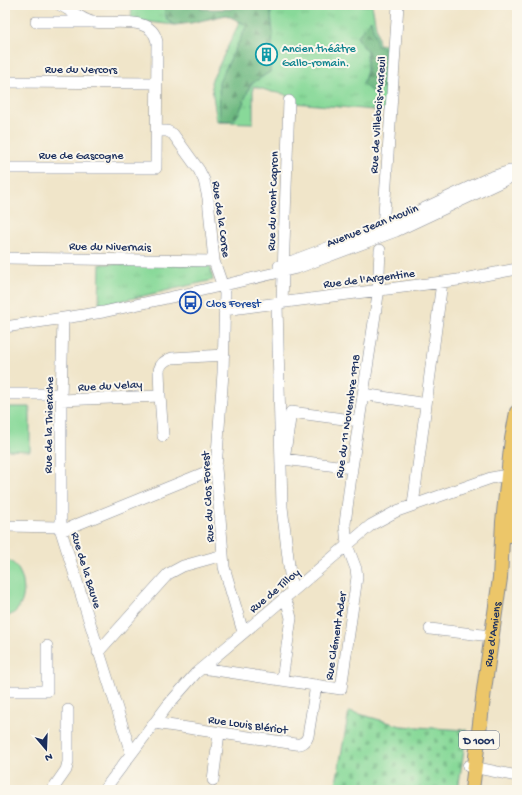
<svg xmlns="http://www.w3.org/2000/svg" width="522" height="795" font-family="'Gochi Hand',sans-serif">
	<style>
		.grass { fill: url(#grass-tufts); stroke: #52847c }
		.forest { fill: url(#forest-firs); stroke: #447470 }
		.cemetery { fill: url(#cemetery-stones); stroke: #52847c }
		.pitch { fill: #88d999; stroke: #52847c }
		.lines { fill: none; stroke-linecap: round; stroke-linejoin: round }
		.minor-casing { stroke: #868a94; stroke-width: 12 }
		.major-casing { stroke: #868a94; stroke-width: 16 }
		.minor { stroke: #fff; stroke-width: 11 }
		.major { stroke: #ecc669; stroke-width: 14 }
		.labels { text-anchor: middle; stroke-width: 4; stroke-linejoin: round; paint-order: stroke }
		.shield { fill: #fbf7ec; stroke: #5e6b89; stroke-width: 1 }
		.shield-label { font-size: 11px; font-weight: bold; fill: #1b2f5e }
		.culture-label { font-size: 12px; fill: #0d838f; stroke: #fbf7ec; text-anchor: start }
		.street-label { font-size: 12px; fill: #1b2f5e; stroke: #fbf7ec }
		.transit-label { font-size: 12px; fill: #164399; stroke: #fbf7ec; text-anchor: start }
	</style>
	<defs>
		<pattern id="grass-tufts" width="24" height="20" patternUnits="userSpaceOnUse"><rect width="24" height="20" fill="#88d999"/><path d="M3 7l-1-3M5 7V3M7 7l1-3M15 17l-1-3M17 17v-4M19 17l1-3" fill="none" stroke="#75bb86"/></pattern>
		<pattern id="forest-firs" width="22" height="20" patternUnits="userSpaceOnUse"><rect width="22" height="20" fill="#6eb981"/><path d="M5 1l3.5 6h-7zM16 11l3.5 6h-7z" fill="#5a976d"/></pattern>
		<pattern id="cemetery-stones" width="16" height="16" patternUnits="userSpaceOnUse"><rect width="16" height="16" fill="#88d999"/><path d="M2 7V4a2 2 0 0 1 4 0v3zM10 15v-3a2 2 0 0 1 4 0v3z" fill="#75bb86"/></pattern>
	</defs>
	<rect width="100%" height="100%" fill="#fbf7ec"/>
	<filter id="ink" filterUnits="userSpaceOnUse"><feTurbulence type="fractalNoise" baseFrequency=".025" numOctaves="2"/><feDisplacementMap in="SourceGraphic" scale="8" xChannelSelector="R" yChannelSelector="G"/><feConvolveMatrix kernelMatrix="1 2 1 2 8 2 1 2 1" color-interpolation-filters="sRGB"/></filter>
	<filter id="wash" filterUnits="userSpaceOnUse"><feTurbulence type="fractalNoise" baseFrequency=".012" numOctaves="4" result="noise"/><feDisplacementMap in="SourceGraphic" scale="16" xChannelSelector="R" yChannelSelector="G"/><feGaussianBlur stdDeviation="0.9" result="paint"/><feColorMatrix in="noise" values="0 0 0 0 0 0 0 0 0 0 0 0 0 0 0 0 0 1.4 0 .05"/><feComposite in="paint" operator="in"/></filter>
	<g filter="url(#wash)">
		<rect width="100%" height="100%" fill="#f0e5c9"/>
		<path class="grass" d="M132,5H176L175,25L131,20Z
			M271,5H372L379,44L389,46L385,111L295,103L284,94L272,92L253,86V123L217,122L211,82L241,19Z
			M100,264L210,265L213,280L99,306Z"/>
		<path class="forest" d="M163,5H200L201,9H231L237,5H250L253,6L270,5L273,33L270,72L251,84L239,113L234,120L220,122L219,82L247,25L226,15L191,23L175,25L167,20Z
			M371,20L377,45L386,49V71L384,87L372,92L363,84L367,70V52L357,37Z"/>
		<path class="cemetery" d="M349,711L401,726L467,730L458,790H376L336,783Z"/>
		<path class="pitch" d="M8,407H30V451L8,450Z
			M5,559C28,565 32,611 5,617Z"/>
	</g>
	<g filter="url(#ink)">
		<g class="lines">
			<defs>
				<path id="minor" d="M36,22H90
					M5,82L157,83
					M157,131H167L173,134L199,170L204,180L208,198L214,261L225,293L223,373L216,468L224,567L243,632
					M5,168H156L157,42C152,14 114,25 94,22C86,22 68,9 60,5
					M383,228L398,5
					M5,258L214,261
					M279,266L391,224L489,178L510,171H517
					M282,303L289,101
					M277,304L282,507L292,591
					M224,310L458,280L517,269
					M5,327L103,312L190,293L297,268L396,231L509,178
					M5,394H61
					M363,394L420,403
					M160,396L163,436
					M61,400L160,396L159,370C161,363 165,360 172,358L224,355
					M352,468L284,459L291,412L359,421
					M413,505L442,282
					M5,526L60,527
					M61,531V400L63,319
					M430,629L491,636
					M98,652L168,574L183,566L223,555
					M202,668L341,689L357,577L356,569L347,545L345,524L352,468L378,295L380,250
					M282,680L291,618L288,606L283,599
					M5,691H47V646
					M154,723L296,744C302,745 306,742 308,736L316,685
					M131,753L61,531L216,468
					M468,766L517,776
					M213,780L219,733
					M52,790L66,770L68,762V710
					M104,790L168,705L196,673L371,525L397,511L491,478L502,476L517,480"/>
				<g id="major">
					<path d="M510,535L517,492"/>
					<path id="s1" d="M472,790L484,690L500,578L503,522L512,439L517,412"/>
				</g>
			</defs>
			<use href="#minor" class="minor-casing"/>
			<use href="#major" class="major-casing"/>
			<use href="#minor" class="minor"/>
			<use href="#major" class="major"/>
		</g>
	</g>
	<defs>
		<symbol id="building-ring" viewBox="-11 -11 22 22"><circle r="9.5" fill="#fbf7ec" stroke="#0f9aa8" stroke-width="1.5"/><path d="M-4-6H4V6H1V3H-1V6H-4ZM-2.5-4.3h1.7v1.8h-1.7ZM.8-4.3h1.7v1.8H.8ZM-2.5-1h1.7V.8h-1.7ZM.8-1h1.7V.8H.8Z" fill="#0f9aa8"/></symbol>
		<symbol id="bus-ring" viewBox="-11 -11 22 22"><circle r="9.5" fill="#fbf7ec" stroke="#1a4fb4" stroke-width="1.5"/><path d="M-5-6H5V4H4V6H2V4H-2V6H-4V4H-5ZM-3.5-4V0h7V-4ZM-3.5 1.2v1.5H-2V1.2ZM2 1.2v1.5H3.5V1.2Z" fill="#1a4fb4"/></symbol>
	</defs>
	<g fill-rule="evenodd">
		<use href="#building-ring" x="254" y="42" width="25" height="25"/>
		<use href="#bus-ring" x="178" y="290" width="25" height="25"/>
	</g>
	<g class="labels">
		<rect class="shield" x="459" y="731" width="40" height="18" rx="3"/>
		<g class="shield-label">
			<text x="479" y="744">D 1001</text>
		</g>
		<g class="culture-label">
			<text x="282" y="52">Ancien théâtre<tspan x="282" dy="14">Gallo-romain.</tspan></text>
		</g>
		<g class="street-label">
			<text x="81" y="73">Rue du Vercors</text>
			<text transform="translate(377 115) rotate(-86)" y="4">Rue de Villebois-Mareuil</text>
			<text x="81" y="159">Rue de Gascogne</text>
			<text transform="translate(272 201) rotate(-88)" y="4">Rue du Mont Capron</text>
			<text transform="translate(222 219) rotate(82)" y="4">Rue de la Corse</text>
			<text transform="translate(372 225) rotate(-22)" y="4">Avenue Jean Moulin</text>
			<text transform="translate(110 246) rotate(1)" y="4">Rue du Nivernais</text>
			<text transform="translate(369 278) rotate(-7)" y="4">Rue de l'Argentine</text>
			<text transform="translate(110 385) rotate(-3)" y="4">Rue du Velay</text>
			<text transform="translate(347 416) rotate(-82)" y="4">Rue du 11 Novembre 1918</text>
			<text transform="translate(48 425) rotate(-89)" y="4">Rue de la Thierache</text>
			<text transform="translate(207 497) rotate(-93)" y="4">Rue du Clos Forest</text>
			<text transform="translate(87 570) rotate(73)" y="4">Rue de la Bauve</text>
			<text transform="translate(274 590) rotate(-40)" y="4">Rue de Tilloy</text>
			<text dy="4" stroke="none"><textPath href="#s1" startOffset="157">Rue d'Amiens</textPath></text>
			<text transform="translate(335 636) rotate(-81)" y="4">Rue Clément Ader</text>
			<text transform="translate(248 724) rotate(8)" y="4">Rue Louis Blériot</text>
		</g>
		<g class="transit-label">
			<text x="206" y="307">Clos Forest</text>
		</g>
	</g>
	<rect width="522" height="795" fill="none" stroke="#fbf7ec" stroke-width="20"/>
	<g transform="translate(46 749) rotate(161)" stroke="#fbf7ec" stroke-width="3" paint-order="stroke">
	<path d="M0-3L7 15L0 10L-7 15Z" fill="#1b2f5e"/>
	<text y="-6" font-size="11" font-weight="bold" text-anchor="middle" fill="#1b2f5e">N</text>
	</g>
</svg>
